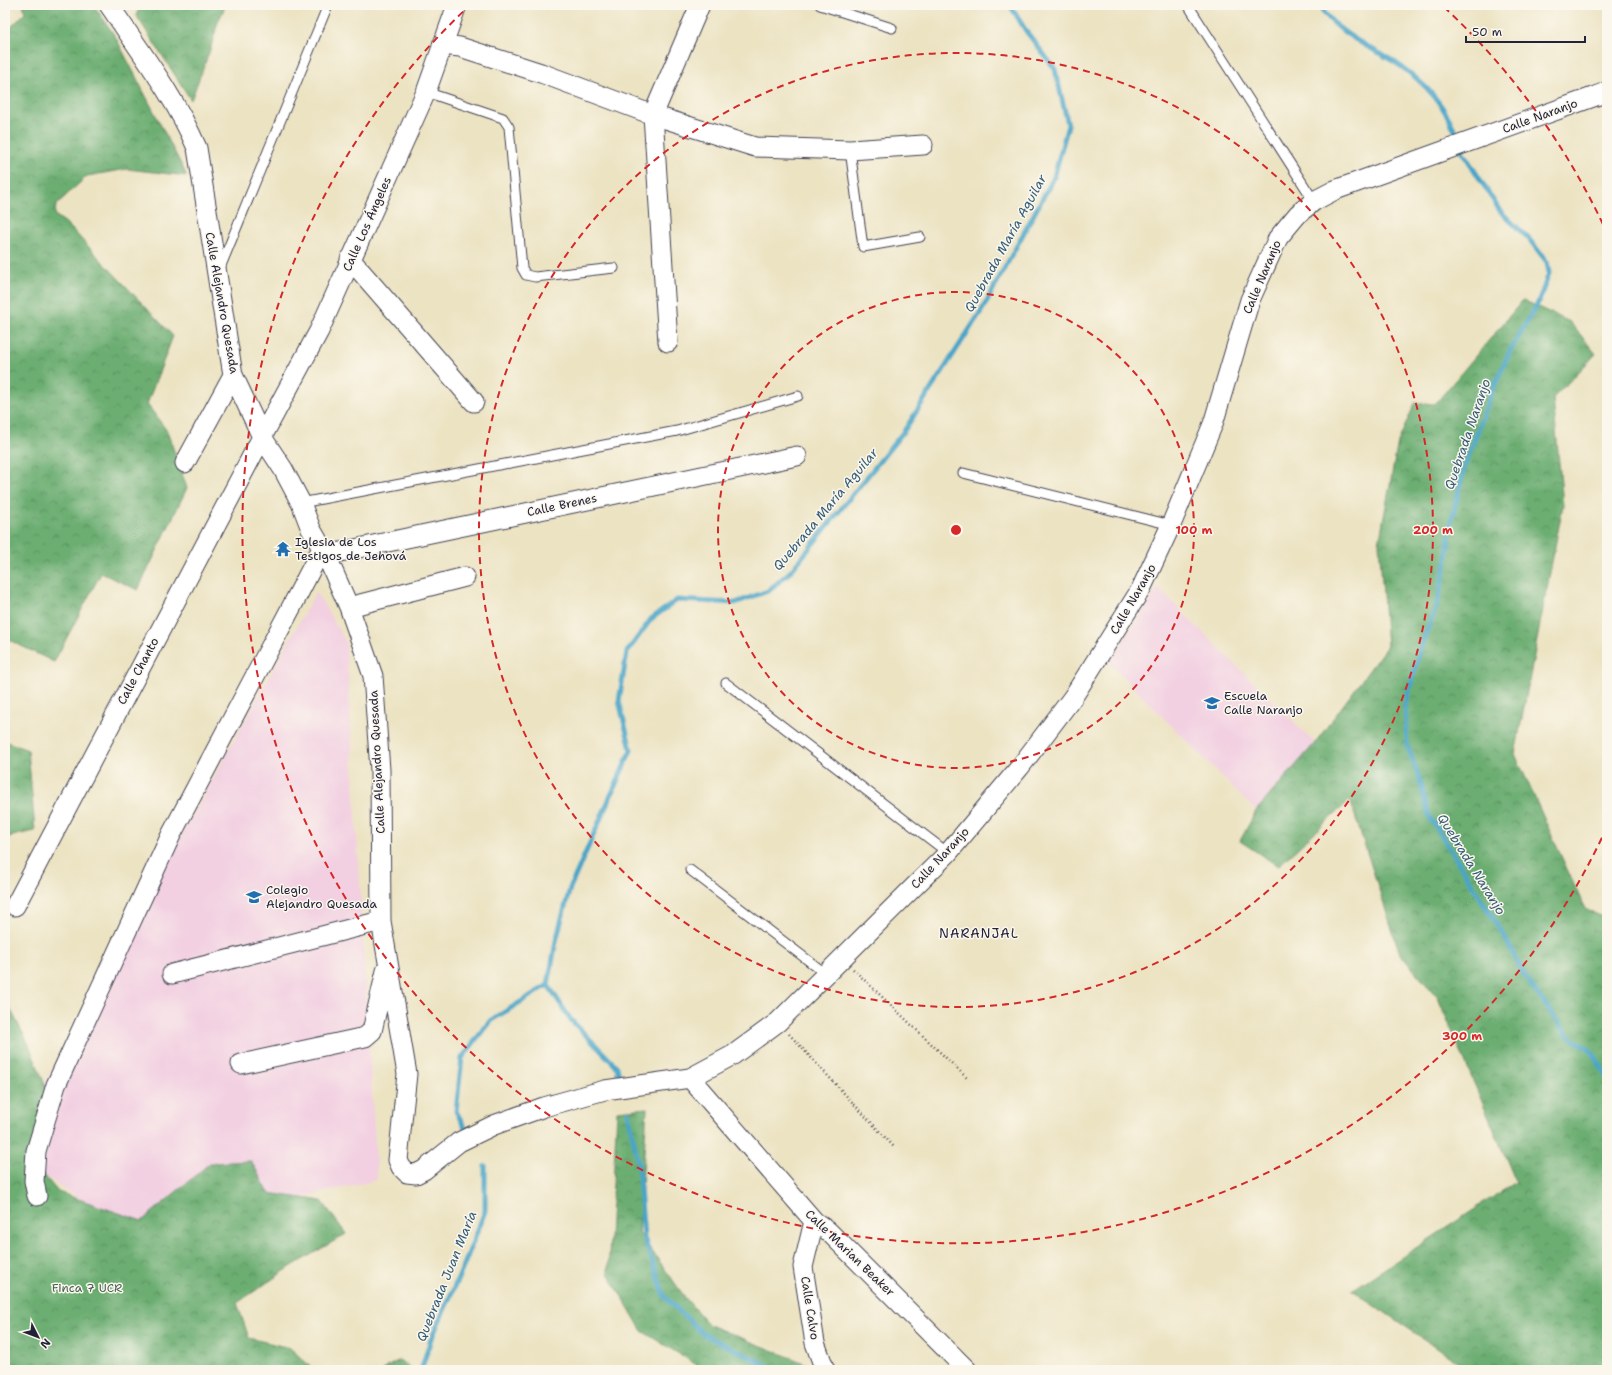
<svg xmlns="http://www.w3.org/2000/svg" width="1612" height="1375" font-family="'Shantell Sans',sans-serif">
	<style>
		.built { fill: #f2cfe1 }
		.forest { fill: url(#forest-crowns); stroke: #476856 }
		.lines { fill: none; stroke-linecap: round; stroke-linejoin: round }
		.stream { stroke: #4aa5c8; stroke-width: 5 }
		.service-casing { stroke: #403f4f; stroke-width: 11 }
		.minor-casing { stroke: #403f4f; stroke-width: 21 }
		.path { stroke: #403f4f; stroke-width: 2.5; stroke-dasharray: 1 3; stroke-linecap: butt }
		.service { stroke: #fff; stroke-width: 9 }
		.minor { stroke: #fff; stroke-width: 19 }
		.ring { fill: none; stroke: #d62828; stroke-width: 2; stroke-dasharray: 7 5 }
		.labels { text-anchor: middle; stroke-width: 3; stroke-linejoin: round; paint-order: stroke }
		.street-label { font-size: 12px; fill: #22223b; stroke: #fbf7ec }
		.poi-label { font-size: 12px; fill: #22223b; stroke: #fbf7ec; text-anchor: start }
		.park-label { font-size: 12px; fill: #455d55; stroke: #fbf7ec }
		.water-label { font-size: 13px; font-style: italic; fill: #345d7a; stroke: #fbf7ec }
		.neighbourhood-label { font-size: 13px; letter-spacing: 1px; fill: #22223b; stroke: #fbf7ec }
		.centre { fill: #d62828; stroke: #fbf7ec; stroke-width: 2 }
		.ring-label { font-size: 12px; text-anchor: middle; font-weight: bold; fill: #d62828; stroke: #fbf7ec; stroke-width: 3; stroke-linejoin: round; paint-order: stroke }
	</style>
	<defs>
		<pattern id="forest-crowns" width="20" height="18" patternUnits="userSpaceOnUse"><rect width="20" height="18" fill="#6cae72"/><path d="M2 6a3 3 0 1 1 6 0M12 15a3 3 0 1 1 6 0" fill="none" stroke="#588d5f"/></pattern>
	</defs>
	<rect width="100%" height="100%" fill="#fbf7ec"/>
	<filter id="ink" filterUnits="userSpaceOnUse"><feTurbulence type="fractalNoise" baseFrequency=".025" numOctaves="2"/><feDisplacementMap in="SourceGraphic" scale="8" xChannelSelector="R" yChannelSelector="G"/><feConvolveMatrix kernelMatrix="1 2 1 2 8 2 1 2 1" color-interpolation-filters="sRGB"/></filter>
	<filter id="wash" filterUnits="userSpaceOnUse"><feTurbulence type="fractalNoise" baseFrequency=".012" numOctaves="4" result="noise"/><feDisplacementMap in="SourceGraphic" scale="16" xChannelSelector="R" yChannelSelector="G"/><feGaussianBlur stdDeviation="0.9" result="paint"/><feColorMatrix in="noise" values="0 0 0 0 0 0 0 0 0 0 0 0 0 0 0 0 0 1.4 0 .05"/><feComposite in="paint" operator="in"/></filter>
	<g filter="url(#wash)">
		<rect width="100%" height="100%" fill="#ece3c2"/>
		<path class="built" d="M1158,588L1315,743L1256,811L1109,663Z
			M316,592L346,642L377,1180L137,1235L7,1152Z"/>
		<path class="forest" d="M23,5H94L116,38L187,176L127,169L87,176L56,205L55,215L66,223L173,336L147,404L167,431L187,488L138,590L101,573L54,662L5,638V33L25,13Z
			M141,5H226L218,22L210,50L191,100L136,15Z
			M1523,300L1570,322L1596,354L1553,398L1563,505L1515,754L1585,909L1607,919V1362L1596,1370H1469L1352,1290L1516,1182L1438,998L1400,954L1350,800L1278,866L1240,841L1256,811L1315,743L1387,646L1379,543L1398,442L1415,403L1435,404Z
			M5,741L28,750L35,831L8,837L5,842Z
			M5,999L28,1043L50,1097L27,1155L58,1192L142,1221L210,1163L251,1161L269,1193L322,1201L346,1234L292,1266L237,1303L249,1338L290,1348L312,1368L308,1370H5Z
			M647,1108L639,1233L687,1300L709,1325L807,1364V1370H705L642,1331L608,1273L617,1111Z
			M399,1360L414,1370H382Z"/>
		<g class="lines">
			<path class="stream" d="M1319,5C1336,33 1366,45 1393,61C1423,80 1448,107 1459,142
				M1461,149L1500,211L1529,239L1547,262L1549,273L1539,301L1510,351L1492,391L1465,466L1450,526L1447,558L1437,605L1421,646L1405,705L1407,745L1420,781L1429,816L1503,934L1525,977L1567,1034L1591,1051L1607,1077
				M620,1081L617,1067L571,1020L548,985L556,941L570,888L631,750L619,701L627,652L651,619L677,600L735,603L768,591L791,571L904,431L982,310L1054,177L1068,125L1055,69L1026,31L1010,5
				M628,1112L638,1163L644,1238L665,1297L703,1334L766,1365L773,1370
				M468,1134L456,1111L462,1058L490,1021L548,985
				M421,1370L430,1342L464,1265L485,1211V1166"/>
		</g>
	</g>
	<g filter="url(#ink)">
		<g class="lines">
			<defs>
				<path id="service" d="M820,5L892,28
					M1188,5L1314,201
					M426,92L503,118L509,127L522,268L526,275L535,277L614,268
					M850,150L863,247L920,237
					M220,268L328,5
					M963,473L1171,525
					M301,503L677,431L798,396
					M726,683L948,853
					M690,870L826,974"/>
				<path id="minor" d="M109,5C140,51 175,97 197,148L233,375L262,437L283,469L301,503L311,529L326,555L349,607L373,676L380,770L381,921L407,1074L398,1160L401,1167L407,1173L416,1174L424,1170L459,1142L494,1125L544,1107L605,1090L690,1078L733,1055L778,1022L948,853L1020,767L1073,697L1141,589L1171,525L1213,424L1250,300L1278,238L1298,214L1314,201L1335,190L1607,92
					M442,45L460,47L541,73L653,115L755,147L850,150L923,145
					M350,259L474,402
					M668,342L653,115L700,5
					M185,463L233,375
					M326,555L797,456
					M349,607L465,577
					M15,906L262,437L319,331L426,92L457,5
					M172,974L381,921
					M241,1064L365,1037L372,1031L386,971
					M690,1078L814,1221L828,1231L967,1370
					M37,1196L34,1181L36,1151L56,1085L171,835L292,606L322,548
					M814,1221L803,1267L815,1343L825,1370"/>
			</defs>
			<use href="#service" class="service-casing"/>
			<use href="#minor" class="minor-casing"/>
			<path class="path" d="M853,969L967,1078
				M789,1034L894,1147"/>
			<use href="#service" class="service"/>
			<use href="#minor" class="minor"/>
		</g>
	</g>
	<g class="ring">
		<circle cx="956" cy="530" r="238"/>
		<circle cx="956" cy="530" r="477"/>
		<path d="M1607 827A715 715 0 1 1 468 7M1444 7A715 715 0 0 1 1607 233"/>
	</g>
	<defs>
		<symbol id="temple-bare" viewBox="-9 -9 18 18"><path d="M0-6L5-2H3V0L6.5 2.5H4V6H1.5V3h-3V6H-4V2.5H-6.5L-3 0V-2H-5Z" fill="#1f6fb2" stroke="#fbf7ec" stroke-width="2.5" paint-order="stroke"/></symbol>
		<symbol id="school-bare" viewBox="-9 -9 18 18"><path d="M0-5L7-2L0 1L-7-2ZM-4 1L0 2.5L4 1V4Q0 6-4 4Z" fill="#1f6fb2" stroke="#fbf7ec" stroke-width="2.5" paint-order="stroke"/></symbol>
	</defs>
	<g fill-rule="evenodd">
		<use href="#temple-bare" x="272" y="538" width="22" height="22"/>
		<use href="#school-bare" x="1201" y="692" width="22" height="22"/>
		<use href="#school-bare" x="243" y="886" width="22" height="22"/>
	</g>
	<g class="labels">
		<g class="street-label">
			<text transform="translate(1540 116) rotate(-20)" y="4">Calle Naranjo</text>
			<text transform="translate(367 224) rotate(-66)" y="4">Calle Los Ángeles</text>
			<text transform="translate(1262 277) rotate(-67)" y="4">Calle Naranjo</text>
			<text transform="translate(222 303) rotate(80)" y="4">Calle Alejandro Quesada</text>
			<text transform="translate(562 505) rotate(-12)" y="4">Calle Brenes</text>
			<text transform="translate(1133 599) rotate(-60)" y="4">Calle Naranjo</text>
			<text transform="translate(138 671) rotate(-62)" y="4">Calle Chanto</text>
			<text transform="translate(377 762) rotate(-93)" y="4">Calle Alejandro Quesada</text>
			<text transform="translate(940 858) rotate(-47)" y="4">Calle Naranjo</text>
			<text transform="translate(850 1253) rotate(44)" y="4">Calle Marian Beaker</text>
			<text transform="translate(810 1308) rotate(81)" y="4">Calle Calvo</text>
		</g>
		<g class="poi-label">
			<text x="295" y="546">Iglesia de Los<tspan x="295" dy="14">Testigos de Jehová</tspan></text>
			<text x="1224" y="700">Escuela<tspan x="1224" dy="14">Calle Naranjo</tspan></text>
			<text x="266" y="894">Colegio<tspan x="266" dy="14">Alejandro Quesada</tspan></text>
		</g>
		<g class="park-label">
			<text x="87" y="1292">Finca 7 UCR</text>
		</g>
		<g class="water-label">
			<text transform="translate(1005 243) rotate(-61)" y="5">Quebrada María Aguilar</text>
			<text transform="translate(1467 434) rotate(-71)" y="5">Quebrada Naranjo</text>
			<text transform="translate(825 509) rotate(-50)" y="5">Quebrada María Aguilar</text>
			<text transform="translate(1472 864) rotate(58)" y="5">Quebrada Naranjo</text>
			<text transform="translate(446 1276) rotate(-68)" y="5">Quebrada Juan María</text>
		</g>
		<g class="neighbourhood-label">
			<text x="979" y="938">NARANJAL</text>
		</g>
	</g>
	<circle cx="956" cy="530" r="6" class="centre"/>
	<g class="ring-label">
		<text x="1194" y="534">100 m</text>
		<text x="1433" y="534">200 m</text>
		<text x="1462" y="1040">300 m</text>
	</g>
	<rect width="1612" height="1375" fill="none" stroke="#fbf7ec" stroke-width="20"/>
	<g transform="translate(38 1337) rotate(132)" stroke="#fbf7ec" stroke-width="3" paint-order="stroke">
	<path d="M0-3L7 15L0 10L-7 15Z" fill="#22223b"/>
	<text y="-6" font-size="11" font-weight="bold" text-anchor="middle" fill="#22223b">N</text>
	</g>
	<path d="M1466 36v6h119v-6" fill="none" stroke="#22223b" stroke-width="2"/>
	<text x="1472" y="36" font-size="12" fill="#22223b" stroke="#fbf7ec" stroke-width="3" paint-order="stroke">50 m</text>
</svg>
